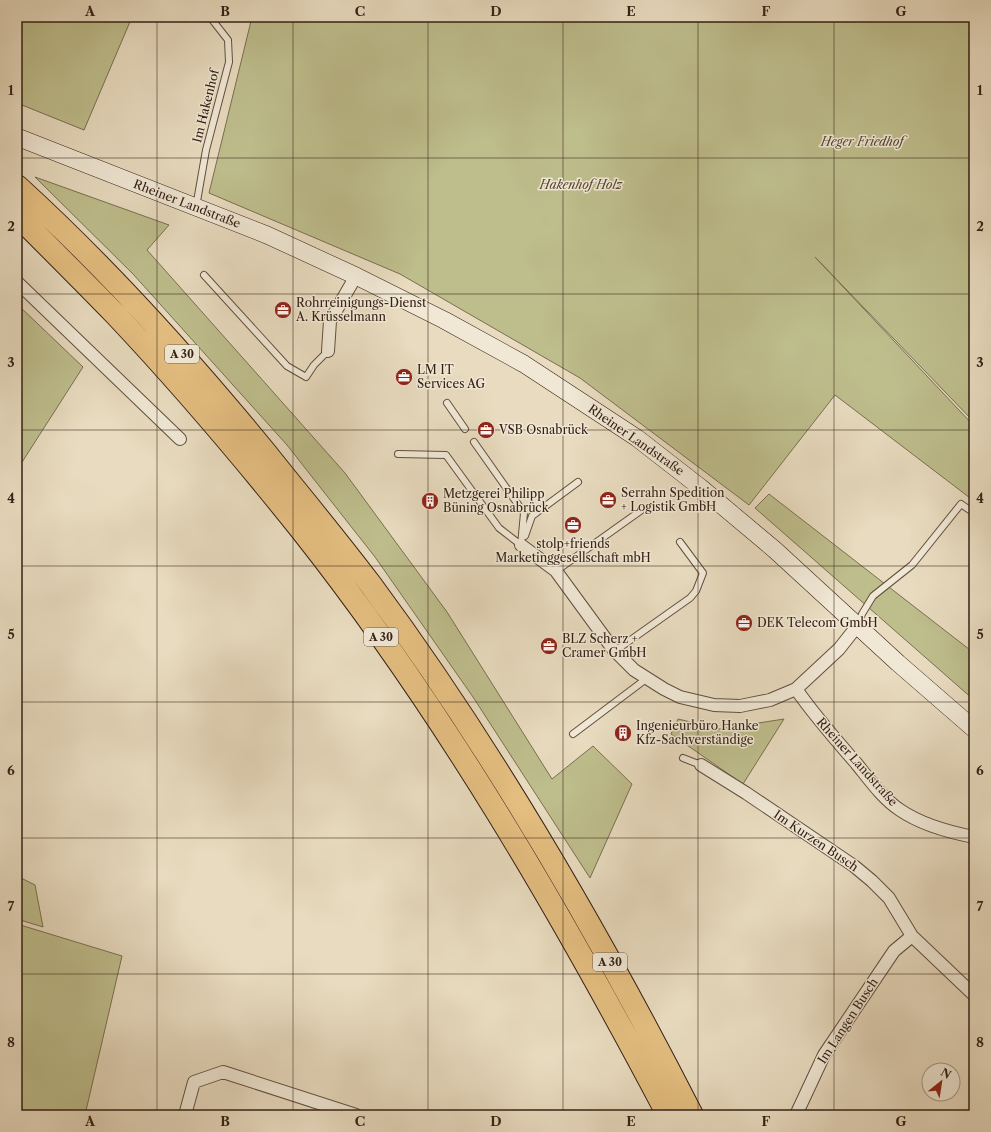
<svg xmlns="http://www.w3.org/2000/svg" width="991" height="1132" font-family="'Libre Caslon Text',serif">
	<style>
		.green { fill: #bebd8c; stroke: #7a6e51 }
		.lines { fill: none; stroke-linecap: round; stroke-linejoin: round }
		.lane-casing { stroke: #624f40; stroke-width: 8 }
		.street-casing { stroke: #624f40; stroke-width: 14 }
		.secondary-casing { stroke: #352016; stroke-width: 18 }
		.highway-casing { stroke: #352016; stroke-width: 24 }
		.lane { stroke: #f0e8d5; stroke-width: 6 }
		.street { stroke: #f0e8d5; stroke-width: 12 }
		.secondary { stroke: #f0e8d5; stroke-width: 17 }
		.highway { stroke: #e4be80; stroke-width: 22 }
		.grid { fill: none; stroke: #352016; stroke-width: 1; stroke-opacity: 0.55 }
		.labels { text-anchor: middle; stroke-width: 3; stroke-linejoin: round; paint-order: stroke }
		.shield { fill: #f0e8d5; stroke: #6d5c4f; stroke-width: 1 }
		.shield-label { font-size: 11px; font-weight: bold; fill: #352016 }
		.street-label { font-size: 12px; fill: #352016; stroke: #f0e8d5 }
		.park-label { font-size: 12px; font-style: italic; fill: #574734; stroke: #f0e8d5 }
		.poi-label { font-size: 12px; fill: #352016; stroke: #f0e8d5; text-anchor: start }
		.neatline { fill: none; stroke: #352016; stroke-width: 1.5 }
		.grid-label { font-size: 13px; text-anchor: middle; font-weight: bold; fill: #352016 }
	</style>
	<rect width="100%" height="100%" fill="#e8dbbf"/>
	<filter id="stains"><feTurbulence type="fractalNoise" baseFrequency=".005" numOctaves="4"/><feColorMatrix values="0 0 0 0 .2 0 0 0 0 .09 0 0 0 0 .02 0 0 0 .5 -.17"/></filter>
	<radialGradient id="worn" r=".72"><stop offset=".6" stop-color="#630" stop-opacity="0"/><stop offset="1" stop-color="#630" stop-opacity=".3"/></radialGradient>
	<path class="green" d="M17,17H132L84,130L17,103Z
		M252,17H974V422L815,257L974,426V501L835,395L749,505L580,378L400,274L209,193Z
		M35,177L169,225L147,250L345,473L447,612L552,779L593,746L632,784L590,878L473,697L375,557L287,445L133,274Z
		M17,304L83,367L17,470Z
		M769,494L974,653V700L755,508Z
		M678,719L720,729L784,719L743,784L671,734Z
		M17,876L35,885L43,927L17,919Z
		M17,924L122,956L85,1115H17Z"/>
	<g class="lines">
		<defs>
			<path id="lane" d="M196,207L206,150L229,62L228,40L210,17
				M204,275L287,366L306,377L314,365L328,351
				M447,403L465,429
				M474,442L524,513L521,545
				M398,454L446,455L499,528L521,545
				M525,536L532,516L578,482
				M556,571L643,509
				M858,624L862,614L873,596L912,565L961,504L974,513
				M615,651L690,598L696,591L703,573L680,542
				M573,734L646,679
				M683,758L701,765"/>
			<path id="street" d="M17,282L180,439
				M328,351L330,321L356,276
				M521,545L556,571L613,649L634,670L664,689L680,697L714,705L740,706L770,700L796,689L839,649L858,625
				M796,689C814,715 835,739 856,763C869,779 882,798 900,810C922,825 948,832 974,837
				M701,765L746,793L854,866L872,881L889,898L912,936L974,995
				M185,1115L194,1082L223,1072L356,1115
				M796,1115L824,1055L894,951L912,936"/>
			<path id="secondary" d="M17,137L267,235L356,276L444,320L524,364L637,438L700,487L775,550L898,663L974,729"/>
			<path id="highway" d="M17,186C107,268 189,359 266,453C301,497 337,540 371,585C494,751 598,931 692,1115
				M17,215C50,248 83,281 116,315C181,384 243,457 302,531C445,712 561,912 668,1115"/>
		</defs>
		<use href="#lane" class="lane-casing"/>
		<use href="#street" class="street-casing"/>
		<use href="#secondary" class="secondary-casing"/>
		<use href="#highway" class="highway-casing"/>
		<use href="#lane" class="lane"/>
		<use href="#street" class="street"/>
		<use href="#secondary" class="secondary"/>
		<use href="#highway" class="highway"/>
	</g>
	<path class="grid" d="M157,17V1115M293,17V1115M428,17V1115M563,17V1115M698,17V1115M834,17V1115M17,158H974M17,294H974M17,430H974M17,566H974M17,702H974M17,838H974M17,974H974"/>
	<defs>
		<symbol id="office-disc" viewBox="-11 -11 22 22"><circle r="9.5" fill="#8f2418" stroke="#f0e8d5"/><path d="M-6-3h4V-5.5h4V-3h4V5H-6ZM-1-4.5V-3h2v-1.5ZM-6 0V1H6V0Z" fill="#fff"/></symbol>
		<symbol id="building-disc" viewBox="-11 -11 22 22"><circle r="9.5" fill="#8f2418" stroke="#f0e8d5"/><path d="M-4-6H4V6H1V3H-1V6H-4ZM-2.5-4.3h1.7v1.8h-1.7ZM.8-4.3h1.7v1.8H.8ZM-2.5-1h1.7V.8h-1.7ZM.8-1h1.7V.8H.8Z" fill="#fff"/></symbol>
	</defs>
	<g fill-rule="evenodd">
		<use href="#office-disc" x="273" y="300" width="20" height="20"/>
		<use href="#office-disc" x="394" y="367" width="20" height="20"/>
		<use href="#office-disc" x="476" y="420" width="20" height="20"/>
		<use href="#office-disc" x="598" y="490" width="20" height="20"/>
		<use href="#building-disc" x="420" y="491" width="20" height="20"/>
		<use href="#office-disc" x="563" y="515" width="20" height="20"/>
		<use href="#office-disc" x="734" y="613" width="20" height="20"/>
		<use href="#office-disc" x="539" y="636" width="20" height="20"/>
		<use href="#building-disc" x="613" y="723" width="20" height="20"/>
	</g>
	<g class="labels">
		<g class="shield">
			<rect x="165" y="345" width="34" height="18" rx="3"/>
			<rect x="364" y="628" width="34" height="18" rx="3"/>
			<rect x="593" y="953" width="34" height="18" rx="3"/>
		</g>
		<g class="shield-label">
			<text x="182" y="358">A 30</text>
			<text x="381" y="641">A 30</text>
			<text x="610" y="966">A 30</text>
		</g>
		<g class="street-label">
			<text transform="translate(206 106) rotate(-76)" y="4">Im Hakenhof</text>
			<text transform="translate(187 204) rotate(21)" y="4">Rheiner Landstraße</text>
			<text transform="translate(636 440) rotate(35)" y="4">Rheiner Landstraße</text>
			<text transform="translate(857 762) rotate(48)" y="4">Rheiner Landstraße</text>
			<text transform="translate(816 841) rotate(34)" y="4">Im Kurzen Busch</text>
			<text transform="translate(848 1021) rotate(-57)" y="4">Im Langen Busch</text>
		</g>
		<g class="park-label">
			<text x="862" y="146">Heger Friedhof</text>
			<text x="581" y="189">Hakenhof Holz</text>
		</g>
		<g class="poi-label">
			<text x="296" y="307">Rohrreinigungs-Dienst<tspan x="296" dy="14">A. Krüsselmann</tspan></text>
			<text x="417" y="374">LM IT<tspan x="417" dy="14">Services AG</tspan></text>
			<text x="499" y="434">VSB Osnabrück</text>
			<text x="621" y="497">Serrahn Spedition<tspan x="621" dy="14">+ Logistik GmbH</tspan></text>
			<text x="443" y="498">Metzgerei Philipp<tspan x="443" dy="14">Büning Osnabrück</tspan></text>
			<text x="573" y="548" text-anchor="middle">stolp+friends<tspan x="573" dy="14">Marketinggesellschaft mbH</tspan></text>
			<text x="757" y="627">DEK Telecom GmbH</text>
			<text x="562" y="643">BLZ Scherz +<tspan x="562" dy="14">Cramer GmbH</tspan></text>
			<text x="636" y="730">Ingenieurbüro Hanke<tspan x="636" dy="14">Kfz-Sachverständige</tspan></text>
		</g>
	</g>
	<rect width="991" height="1132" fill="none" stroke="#e8dbbf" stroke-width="44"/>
	<g transform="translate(941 1082) rotate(30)"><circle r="19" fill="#f0e8d5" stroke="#a59889"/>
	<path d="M0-3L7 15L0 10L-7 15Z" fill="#8f2418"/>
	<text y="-6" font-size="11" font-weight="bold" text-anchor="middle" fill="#352016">N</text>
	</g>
	<rect x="22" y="22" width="947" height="1088" class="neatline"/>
	<g class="grid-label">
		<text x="90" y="16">A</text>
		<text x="225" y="16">B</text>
		<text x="360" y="16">C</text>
		<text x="496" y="16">D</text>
		<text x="631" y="16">E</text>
		<text x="766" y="16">F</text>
		<text x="901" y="16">G</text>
		<text x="11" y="95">1</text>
		<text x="980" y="95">1</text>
		<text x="11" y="231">2</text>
		<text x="980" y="231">2</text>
		<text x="11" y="367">3</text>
		<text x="980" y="367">3</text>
		<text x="11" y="503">4</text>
		<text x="980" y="503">4</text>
		<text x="11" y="639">5</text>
		<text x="980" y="639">5</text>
		<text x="11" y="775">6</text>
		<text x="980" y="775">6</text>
		<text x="11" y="911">7</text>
		<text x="980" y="911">7</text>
		<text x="11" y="1047">8</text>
		<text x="980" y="1047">8</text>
		<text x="90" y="1126">A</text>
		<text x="225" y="1126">B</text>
		<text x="360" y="1126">C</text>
		<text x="496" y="1126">D</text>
		<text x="631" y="1126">E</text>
		<text x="766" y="1126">F</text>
		<text x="901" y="1126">G</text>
	</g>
	<rect width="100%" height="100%" filter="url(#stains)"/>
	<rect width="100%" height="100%" fill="url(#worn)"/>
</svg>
